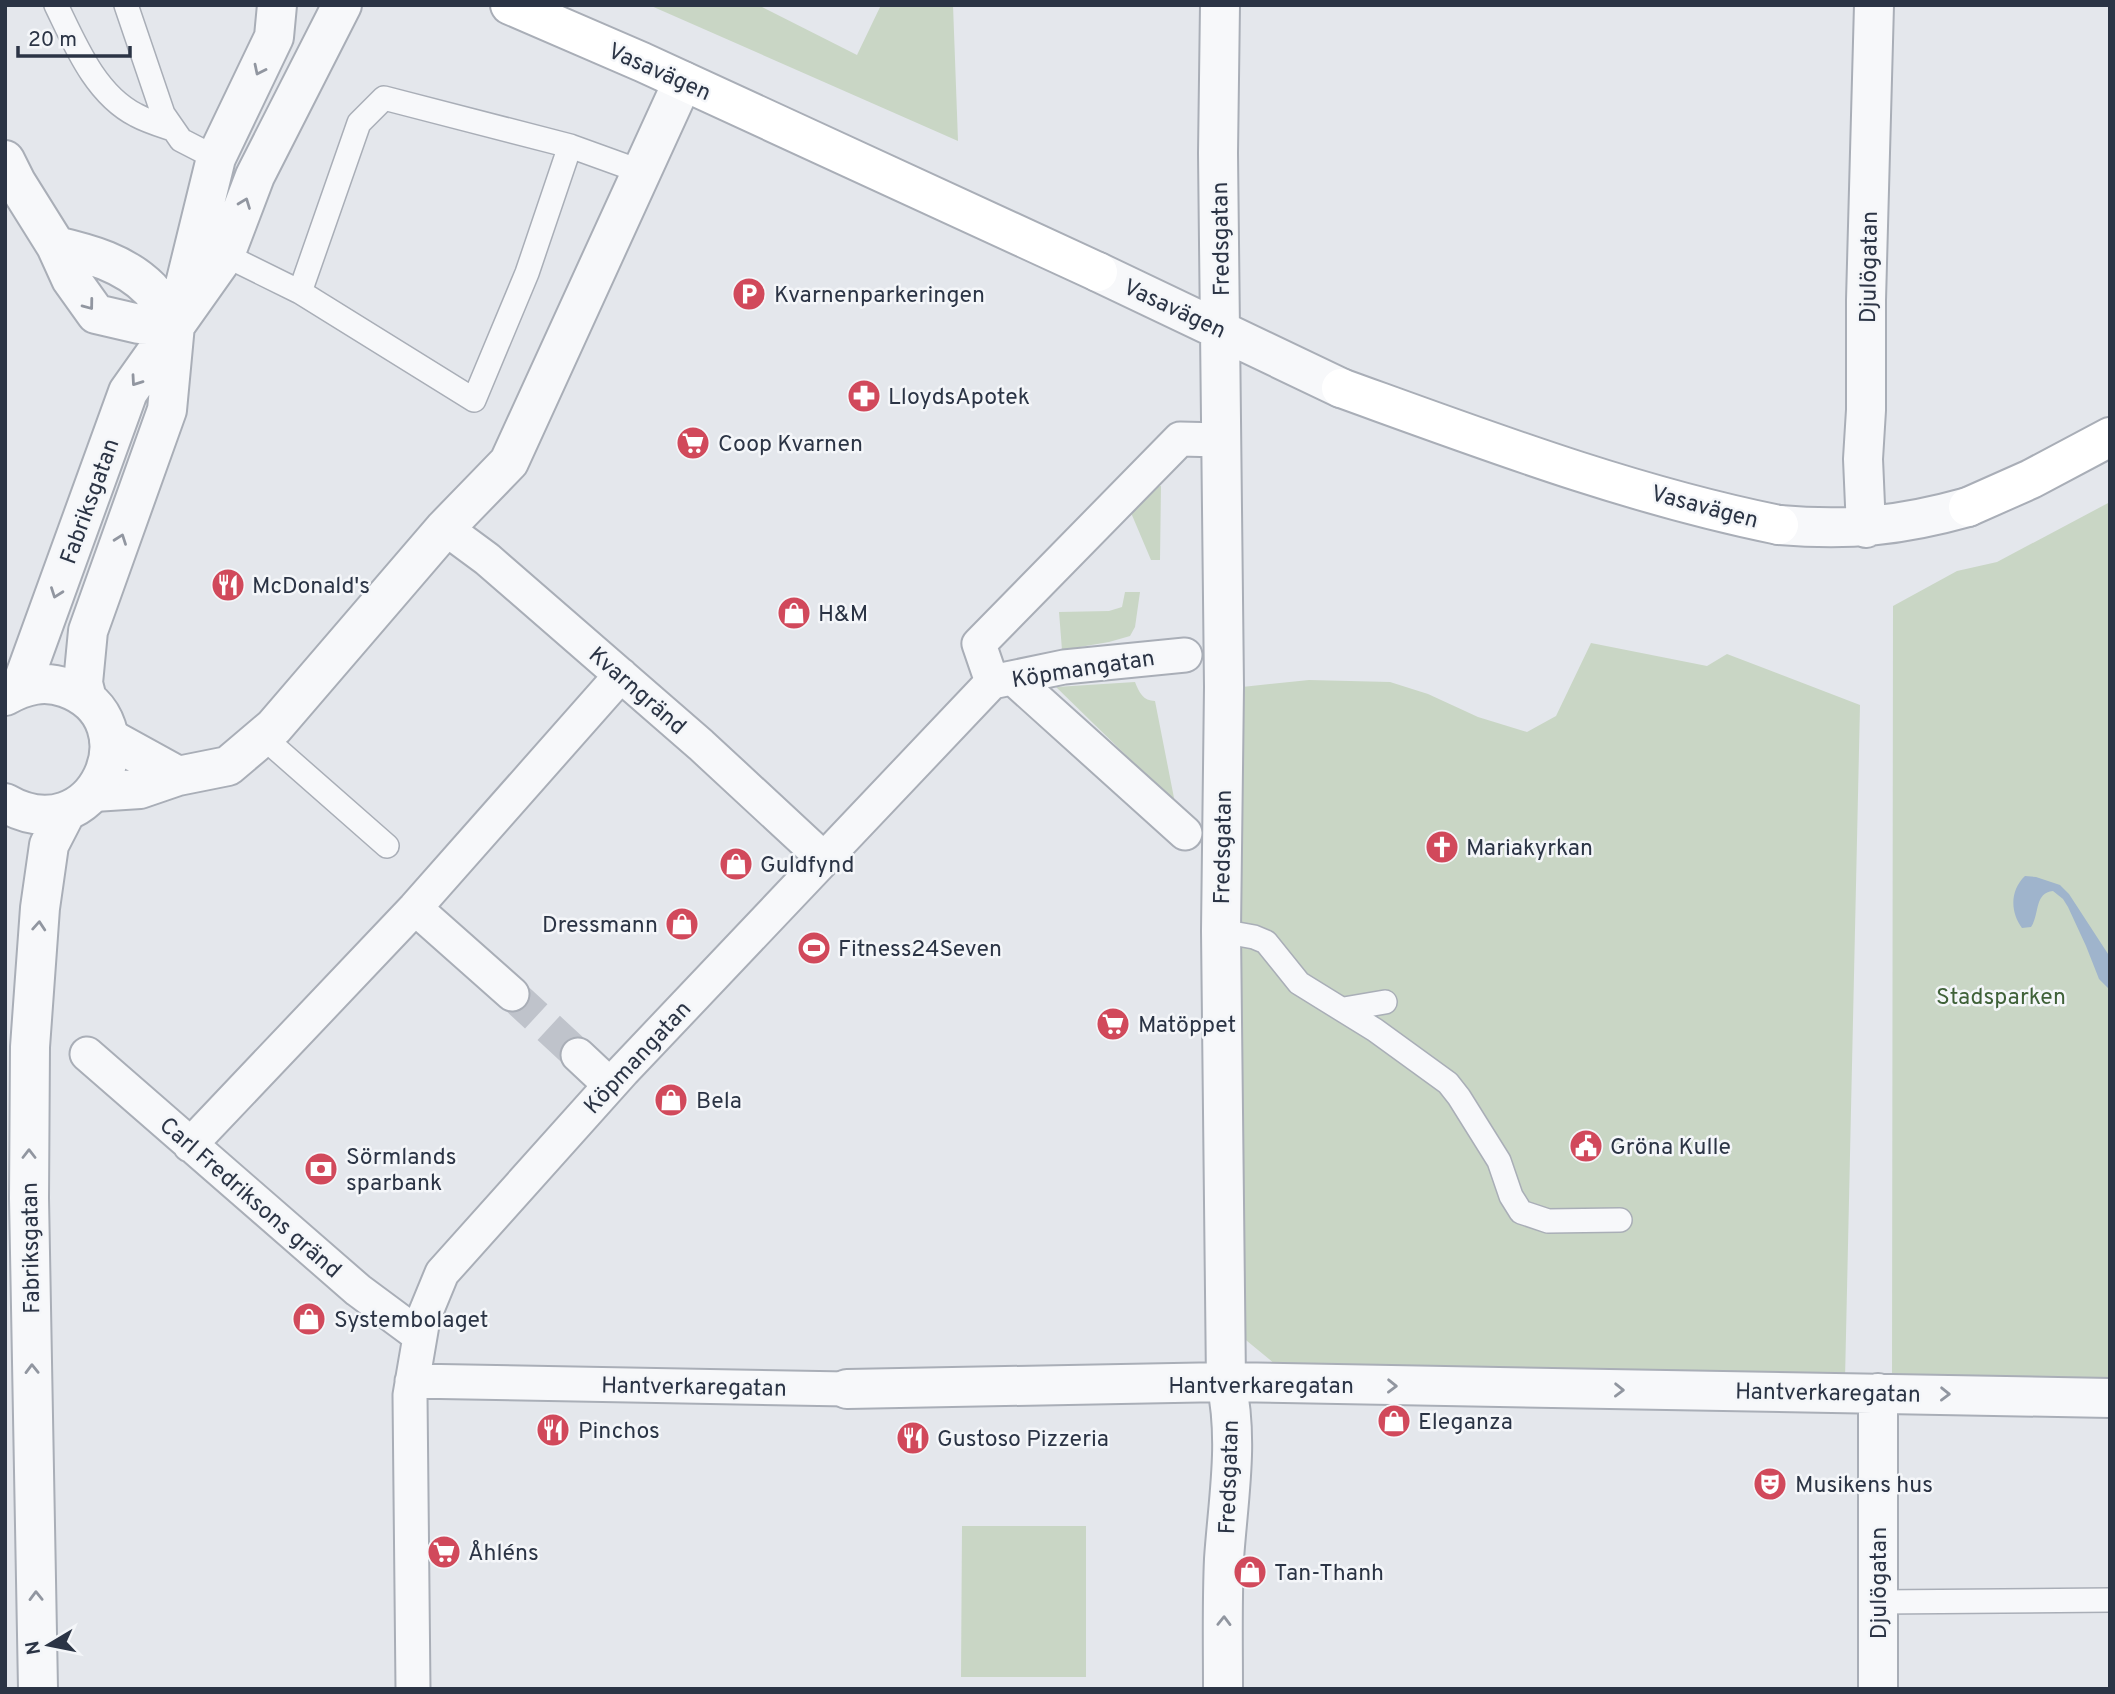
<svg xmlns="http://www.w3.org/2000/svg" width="2115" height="1694" font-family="Overpass,sans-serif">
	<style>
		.green { fill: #c9d6c5 }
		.water { fill: #9fb4cc }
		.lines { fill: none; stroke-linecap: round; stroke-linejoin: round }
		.pedestrian-tunnel { stroke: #bfc3cb; stroke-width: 33; stroke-dasharray: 33 17; stroke-linecap: butt }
		.service-casing { stroke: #a9aeb7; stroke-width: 26 }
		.pedestrian-casing { stroke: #a9aeb7; stroke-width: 37 }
		.minor-casing { stroke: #a9aeb7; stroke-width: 42 }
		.tertiary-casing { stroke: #a9aeb7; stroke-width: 42 }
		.secondary-casing { stroke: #a9aeb7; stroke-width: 42 }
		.service { stroke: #f7f8fa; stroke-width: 23 }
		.pedestrian { stroke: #f7f8fa; stroke-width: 33 }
		.minor { stroke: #f7f8fa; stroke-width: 38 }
		.tertiary { stroke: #f7f8fa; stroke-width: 38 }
		.secondary { stroke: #fff; stroke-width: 38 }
		.oneway { stroke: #9196a0 }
		.labels { text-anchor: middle; stroke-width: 5; stroke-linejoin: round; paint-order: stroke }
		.street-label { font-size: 23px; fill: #2b3445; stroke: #f4f6f9 }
		.poi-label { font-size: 23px; fill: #2b3445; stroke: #f4f6f9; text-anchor: start }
		.park-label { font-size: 23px; fill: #3f6138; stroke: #f4f6f9 }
	</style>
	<rect width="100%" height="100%" fill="#e4e7ec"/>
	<path class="green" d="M649,5H758L857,55L881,5H953L958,141Z
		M1161,486L1160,560H1151L1126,501L1134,490Z
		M2110,502V1387L1892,1386L1893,606L1957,571L1997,562Z
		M1125,592H1140L1135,627L1130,636L1109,642L1062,650L1059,612L1109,611L1122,607Z
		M1591,643L1707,666L1727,654L1860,705L1845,1380L1275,1364L1241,1336L1242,687L1309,680L1390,682L1428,694L1478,717L1527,732L1556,716Z
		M1135,682C1139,692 1143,701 1155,701L1175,803L1056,687Z
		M962,1526H1086V1677H961Z"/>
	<path class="water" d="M2025,876L2036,877L2060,885L2069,894L2110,957V990L2099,979L2086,946L2068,907L2063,899L2053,891C2034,893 2040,914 2031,927L2022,928C2010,912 2010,890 2025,876Z"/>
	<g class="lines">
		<path class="pedestrian-tunnel" d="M512,994L578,1055"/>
		<defs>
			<path id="service" d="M56,5C75,44 95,94 136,115C147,121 160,125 172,129
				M126,5L163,114L181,140L216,158
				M570,146L642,172
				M225,255L300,292L359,123L384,98L570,146L527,273L474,400L300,292
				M263,737L387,846
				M1221,931L1254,937L1266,942L1299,983L1375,1030L1448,1083L1459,1097L1499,1161L1511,1196L1521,1212L1548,1221L1620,1220
				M1344,1009L1385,1002
				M1878,1602L2110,1600"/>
			<path id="pedestrian" d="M445,528L487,559L701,745L824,859
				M1013,678L1185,833
				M992,682L979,644L1180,439L1221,440
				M415,908L512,994
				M87,1054L358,1290L420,1336
				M578,1055L610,1085
				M190,1145L415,908L621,675
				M412,1381L847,1389
				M413,1689L410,1395L423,1319L442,1273L623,1071L992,682L1064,667L1185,655"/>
			<path id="minor" d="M1220,5L1218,153L1224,687L1221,931L1226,1382C1239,1441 1228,1500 1224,1559C1222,1602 1223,1646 1223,1689
				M1098,272L1341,388
				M1779,525C1849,531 1900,526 1968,507
				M1866,528L1863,459L1866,410V300L1874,5
				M109,738L178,776
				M94,792L140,789L178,776L228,766L274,727L445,528L509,462L683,81
				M847,1389L1226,1382L2110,1398
				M1878,1689V1393"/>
			<path id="tertiary" d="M5,160L16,182L56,246L71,279L96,314L139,324L175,325
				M56,246C90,254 124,263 150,289C159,299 167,313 175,325
				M21,687L128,392L225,255L255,176L342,5
				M5,696C25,685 44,680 66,688C154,720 95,855 5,803
				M87,699L83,683L88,631L167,410L175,325L216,158L274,37L277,5
				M38,1689L29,1198L30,1047L40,908L49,845L66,812"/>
			<path id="secondary" d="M510,5L642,62L1098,272
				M1341,388C1485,440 1630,495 1779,525
				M1968,507L2031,479L2110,437"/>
		</defs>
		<use href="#service" class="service-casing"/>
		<use href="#pedestrian" class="pedestrian-casing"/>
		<use href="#minor" class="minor-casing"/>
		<use href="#tertiary" class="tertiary-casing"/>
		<use href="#secondary" class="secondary-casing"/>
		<use href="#service" class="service"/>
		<use href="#pedestrian" class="pedestrian"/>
		<use href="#minor" class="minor"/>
		<use href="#tertiary" class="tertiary"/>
		<use href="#secondary" class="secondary"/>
	</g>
	<defs><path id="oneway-chevron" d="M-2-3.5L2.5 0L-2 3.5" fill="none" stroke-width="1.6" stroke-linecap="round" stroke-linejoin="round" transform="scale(1.75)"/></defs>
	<g class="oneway">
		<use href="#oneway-chevron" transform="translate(259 70) rotate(116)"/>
		<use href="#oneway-chevron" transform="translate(245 203) rotate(-69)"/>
		<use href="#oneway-chevron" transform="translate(89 305) rotate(53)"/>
		<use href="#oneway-chevron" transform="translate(136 381) rotate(125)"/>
		<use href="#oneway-chevron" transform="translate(121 539) rotate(-70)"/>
		<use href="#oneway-chevron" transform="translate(56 593) rotate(110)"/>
		<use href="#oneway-chevron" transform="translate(39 926) rotate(-86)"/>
		<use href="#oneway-chevron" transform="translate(29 1154) rotate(-90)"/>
		<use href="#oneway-chevron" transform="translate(32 1369) rotate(-91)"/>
		<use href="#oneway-chevron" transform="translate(1392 1386) rotate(1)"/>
		<use href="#oneway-chevron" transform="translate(1619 1390) rotate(1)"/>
		<use href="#oneway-chevron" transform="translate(1945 1394) rotate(1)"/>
		<use href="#oneway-chevron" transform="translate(36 1596) rotate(-91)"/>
		<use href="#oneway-chevron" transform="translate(1224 1621) rotate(-89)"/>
	</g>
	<defs>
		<symbol id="parking-disc" viewBox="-11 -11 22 22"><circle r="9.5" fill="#d1495b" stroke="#f4f6f9"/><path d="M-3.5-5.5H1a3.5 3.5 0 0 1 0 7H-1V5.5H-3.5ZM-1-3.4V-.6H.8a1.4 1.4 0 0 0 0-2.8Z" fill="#fff"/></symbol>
		<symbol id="pharmacy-disc" viewBox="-11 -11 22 22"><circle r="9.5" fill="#d1495b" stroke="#f4f6f9"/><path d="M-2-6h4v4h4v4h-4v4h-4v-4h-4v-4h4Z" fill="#fff"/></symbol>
		<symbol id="supermarket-disc" viewBox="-11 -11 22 22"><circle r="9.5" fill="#d1495b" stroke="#f4f6f9"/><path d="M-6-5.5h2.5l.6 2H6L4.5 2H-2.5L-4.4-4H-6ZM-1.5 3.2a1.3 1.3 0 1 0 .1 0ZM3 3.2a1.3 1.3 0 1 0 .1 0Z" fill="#fff"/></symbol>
		<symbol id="restaurant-disc" viewBox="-11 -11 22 22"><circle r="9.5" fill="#d1495b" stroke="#f4f6f9"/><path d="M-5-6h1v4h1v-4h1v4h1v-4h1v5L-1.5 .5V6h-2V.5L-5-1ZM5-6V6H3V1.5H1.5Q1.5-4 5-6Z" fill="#fff"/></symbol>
		<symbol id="shop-disc" viewBox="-11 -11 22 22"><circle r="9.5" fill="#d1495b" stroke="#f4f6f9"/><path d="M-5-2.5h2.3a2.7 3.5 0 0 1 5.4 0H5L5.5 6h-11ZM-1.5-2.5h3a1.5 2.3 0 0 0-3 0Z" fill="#fff"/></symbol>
		<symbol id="church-disc" viewBox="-11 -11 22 22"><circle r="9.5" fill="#d1495b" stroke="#f4f6f9"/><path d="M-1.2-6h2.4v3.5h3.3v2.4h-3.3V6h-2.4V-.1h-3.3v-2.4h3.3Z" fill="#fff"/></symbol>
		<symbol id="stadium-disc" viewBox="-11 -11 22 22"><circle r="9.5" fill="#d1495b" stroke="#f4f6f9"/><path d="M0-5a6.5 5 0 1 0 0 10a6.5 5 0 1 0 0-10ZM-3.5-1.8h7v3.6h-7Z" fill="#fff"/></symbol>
		<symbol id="civic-disc" viewBox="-11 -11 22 22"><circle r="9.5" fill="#d1495b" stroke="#f4f6f9"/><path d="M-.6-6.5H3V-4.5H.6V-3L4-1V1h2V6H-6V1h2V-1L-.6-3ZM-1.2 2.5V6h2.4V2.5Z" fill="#fff"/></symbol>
		<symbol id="bank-disc" viewBox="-11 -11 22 22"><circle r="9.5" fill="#d1495b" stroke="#f4f6f9"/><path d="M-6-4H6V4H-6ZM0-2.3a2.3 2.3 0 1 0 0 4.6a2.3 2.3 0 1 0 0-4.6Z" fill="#fff"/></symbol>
		<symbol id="theatre-disc" viewBox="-11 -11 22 22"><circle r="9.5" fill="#d1495b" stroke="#f4f6f9"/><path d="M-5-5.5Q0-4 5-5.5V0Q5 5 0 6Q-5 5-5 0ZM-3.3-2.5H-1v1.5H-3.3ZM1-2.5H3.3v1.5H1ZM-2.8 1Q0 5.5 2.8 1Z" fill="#fff"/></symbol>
	</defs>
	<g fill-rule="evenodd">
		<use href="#parking-disc" x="730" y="275" width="38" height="38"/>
		<use href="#pharmacy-disc" x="845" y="377" width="38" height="38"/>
		<use href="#supermarket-disc" x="674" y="424" width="38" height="38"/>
		<use href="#restaurant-disc" x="209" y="566" width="38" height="38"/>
		<use href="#shop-disc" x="775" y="594" width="38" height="38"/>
		<use href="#church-disc" x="1423" y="828" width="38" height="38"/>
		<use href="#shop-disc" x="717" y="845" width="38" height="38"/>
		<use href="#shop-disc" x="663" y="905" width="38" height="38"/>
		<use href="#stadium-disc" x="795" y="929" width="38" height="38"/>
		<use href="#supermarket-disc" x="1094" y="1005" width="38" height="38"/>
		<use href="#shop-disc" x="652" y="1081" width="38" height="38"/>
		<use href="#civic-disc" x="1567" y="1127" width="38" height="38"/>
		<use href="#bank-disc" x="302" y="1150" width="38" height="38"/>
		<use href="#shop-disc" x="290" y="1300" width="38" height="38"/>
		<use href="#shop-disc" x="1375" y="1402" width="38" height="38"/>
		<use href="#restaurant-disc" x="534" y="1411" width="38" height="38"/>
		<use href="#restaurant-disc" x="894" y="1419" width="38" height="38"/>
		<use href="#theatre-disc" x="1751" y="1465" width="38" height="38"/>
		<use href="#supermarket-disc" x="425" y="1533" width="38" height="38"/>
		<use href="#shop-disc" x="1231" y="1553" width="38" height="38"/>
	</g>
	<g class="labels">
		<g class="street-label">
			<text transform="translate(660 71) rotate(24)" y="8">Vasavägen</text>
			<text transform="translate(1220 239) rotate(-91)" y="8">Fredsgatan</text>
			<text transform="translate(1868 267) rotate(-89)" y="8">Djulögatan</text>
			<text transform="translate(1175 308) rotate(25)" y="8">Vasavägen</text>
			<text transform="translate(89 501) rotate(-70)" y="8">Fabriksgatan</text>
			<text transform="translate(1705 506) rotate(15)" y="8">Vasavägen</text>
			<text transform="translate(1083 668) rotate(-9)" y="8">Köpmangatan</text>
			<text transform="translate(638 690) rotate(41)" y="8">Kvarngränd</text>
			<text transform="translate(1222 847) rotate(-89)" y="8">Fredsgatan</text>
			<text transform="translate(637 1057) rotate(-47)" y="8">Köpmangatan</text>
			<text transform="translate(251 1197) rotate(41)" y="8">Carl Fredriksons gränd</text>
			<text transform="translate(30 1248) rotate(-91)" y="8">Fabriksgatan</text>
			<text x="1261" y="1393">Hantverkaregatan</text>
			<text transform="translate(694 1386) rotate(1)" y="8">Hantverkaregatan</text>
			<text transform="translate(1828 1392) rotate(1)" y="8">Hantverkaregatan</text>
			<text transform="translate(1228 1477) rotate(-88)" y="8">Fredsgatan</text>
			<text transform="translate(1878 1583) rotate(-90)" y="8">Djulögatan</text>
		</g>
		<g class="poi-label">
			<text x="774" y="302">Kvarnenparkeringen</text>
			<text x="888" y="404">LloydsApotek</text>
			<text x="718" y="451">Coop Kvarnen</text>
			<text x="252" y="593">McDonald's</text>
			<text x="818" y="621">H&amp;M</text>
			<text x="1466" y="855">Mariakyrkan</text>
			<text x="760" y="872">Guldfynd</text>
			<text x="658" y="932" text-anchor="end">Dressmann</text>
			<text x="838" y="956">Fitness24Seven</text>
			<text x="1138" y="1032">Matöppet</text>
			<text x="696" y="1108">Bela</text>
			<text x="1610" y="1154">Gröna Kulle</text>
			<text x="346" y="1164">Sörmlands<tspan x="346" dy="26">sparbank</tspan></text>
			<text x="334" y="1327">Systembolaget</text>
			<text x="1418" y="1429">Eleganza</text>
			<text x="578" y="1438">Pinchos</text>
			<text x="937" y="1446">Gustoso Pizzeria</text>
			<text x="1795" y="1492">Musikens hus</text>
			<text x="468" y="1560">Åhléns</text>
			<text x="1274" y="1580">Tan-Thanh</text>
		</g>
		<g class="park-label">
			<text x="2001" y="1004">Stadsparken</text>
		</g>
	</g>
	<rect width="2115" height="1694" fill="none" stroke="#2b3445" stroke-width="14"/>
	<g transform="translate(49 1645) rotate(260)" stroke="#f4f6f9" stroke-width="5" paint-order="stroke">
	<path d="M0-5L12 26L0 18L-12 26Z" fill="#2b3445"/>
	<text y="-10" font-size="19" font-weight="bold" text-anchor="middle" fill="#2b3445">N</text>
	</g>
	<path d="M18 46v10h112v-10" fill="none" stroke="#2b3445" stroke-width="3.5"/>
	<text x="28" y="46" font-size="21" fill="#2b3445" stroke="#f4f6f9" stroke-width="5" paint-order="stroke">20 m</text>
</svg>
